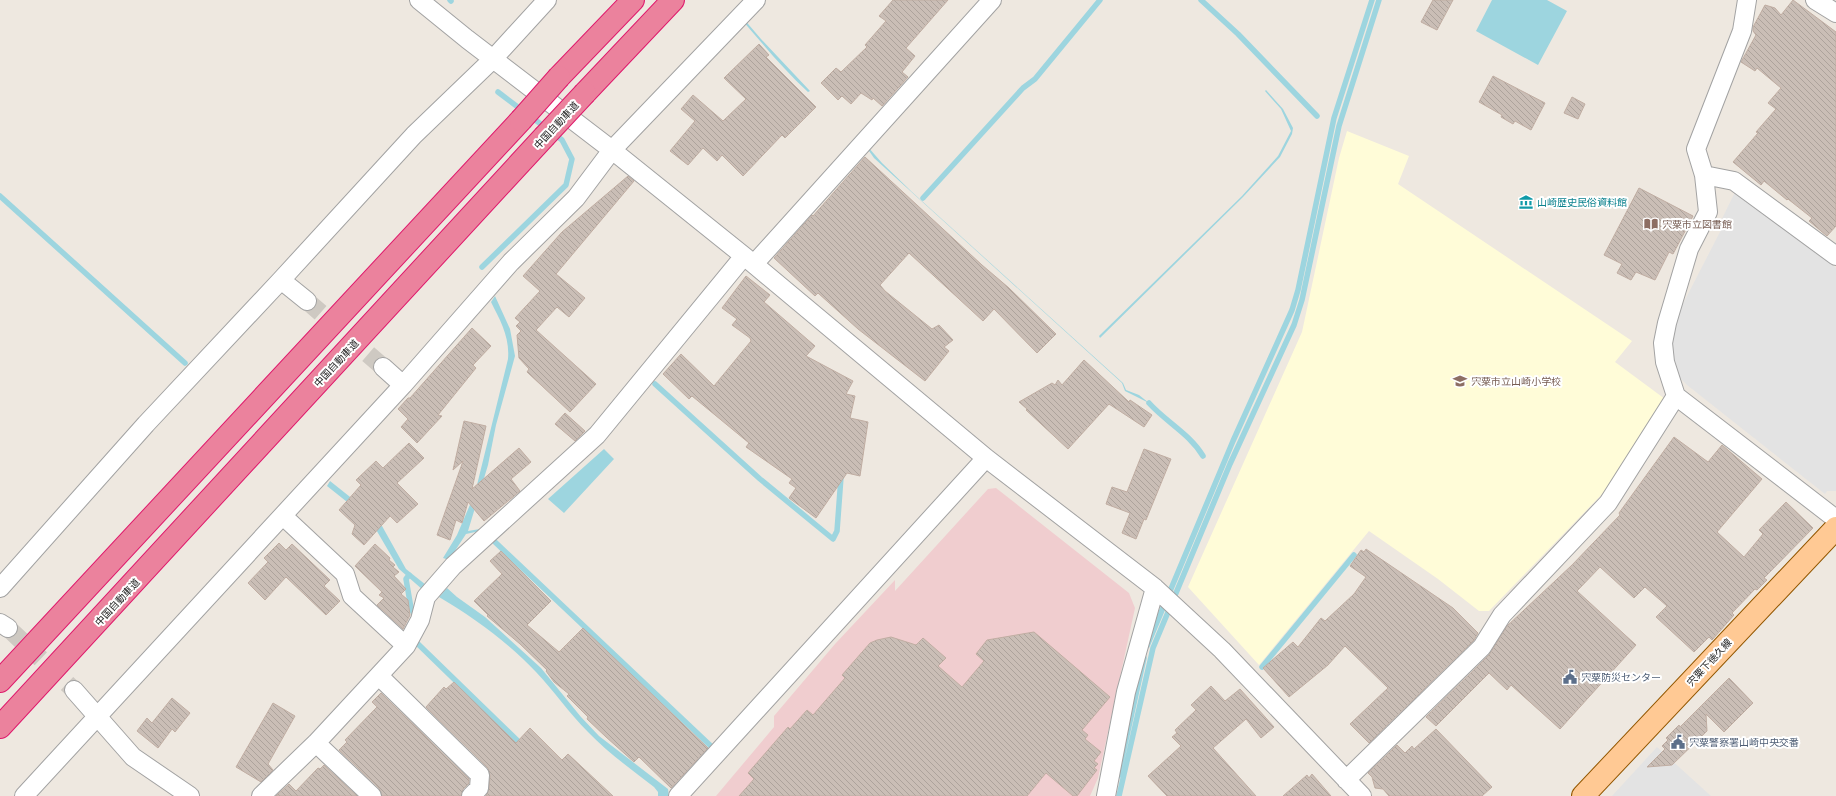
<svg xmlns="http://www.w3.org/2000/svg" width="1836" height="796" font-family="'Fira Sans','Noto Sans JP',sans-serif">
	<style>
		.commercial { fill: #f0cdcf }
		.education { fill: #fffcd8 }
		.parking { fill: #e3e3e3 }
		.water { fill: #9dd5df }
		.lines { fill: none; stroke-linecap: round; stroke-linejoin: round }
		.stream { stroke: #9dd5df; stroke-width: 5.5 }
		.building { fill: url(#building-back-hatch); stroke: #c0ada2 }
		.minor-tunnel { stroke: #cec9c2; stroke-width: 18; stroke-dasharray: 18 9; stroke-linecap: butt }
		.minor-casing { stroke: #a2a2a2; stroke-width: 20 }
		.major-casing { stroke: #935700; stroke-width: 24 }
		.highway-casing { stroke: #df196c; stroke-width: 24 }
		.minor { stroke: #fff; stroke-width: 18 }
		.major { stroke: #ffc994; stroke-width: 22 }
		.highway { stroke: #eb829d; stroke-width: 22 }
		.highway-bridge-casing { stroke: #df196c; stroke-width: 24; stroke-linecap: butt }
		.highway-bridge { stroke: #eb829d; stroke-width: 22 }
		.labels { text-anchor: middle; stroke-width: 4; stroke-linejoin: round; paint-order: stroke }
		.street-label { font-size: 10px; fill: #1b1b1b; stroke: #fff }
		.culture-label { font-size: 10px; fill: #0d838f; stroke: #fff; text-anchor: start }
		.education-label { font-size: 10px; fill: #785e54; stroke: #fff; text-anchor: start }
		.service-label { font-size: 10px; fill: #4e5e75; stroke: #fff; text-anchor: start }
	</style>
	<defs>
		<pattern id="building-back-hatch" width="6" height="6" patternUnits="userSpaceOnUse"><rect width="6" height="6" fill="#cabeb6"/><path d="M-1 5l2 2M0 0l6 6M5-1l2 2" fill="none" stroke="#ada39c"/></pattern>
	</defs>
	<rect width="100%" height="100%" fill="#eee8e0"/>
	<path class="commercial" d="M996,488L1129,593L1135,608L1098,778L1090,796H716L774,727V716L835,644L895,580V591L988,489Z"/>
	<path class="education" d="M1347,131L1409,156L1398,184L1632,341L1615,362L1665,399L1606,490L1489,611H1479L1438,579L1369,531L1259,665L1188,587L1302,332L1339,158Z"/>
	<path class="parking" d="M1735,192L1754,204L1836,268V491H1827L1825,494L1687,385L1674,372L1670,329L1721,230L1718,227Z
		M1657,747L1711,796H1612Z"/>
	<path class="water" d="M1492,0H1547L1567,11L1538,65L1476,31Z
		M743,18L761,39L810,91L808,92C784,70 763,44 742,20Z
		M1266,90L1283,109L1293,128L1292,134L1280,157L1243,197L1100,338L1099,336L1242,196L1278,156L1291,131L1281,109L1265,91Z
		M868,147L882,163L912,192L1123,383L1126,390L1139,395L1154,407L1152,409L1147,402L1125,391L1122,383L874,158L867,148Z
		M495,296L510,329L515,356L496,425L488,465L468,531L480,529V531L466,534L449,560L443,558L457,535L475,493L508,359C510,337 500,320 491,302Z
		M604,449L614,459L564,513L548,499Z
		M330,481L374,516L382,526L406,569L426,585L423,590L399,569L371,521L327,486Z
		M447,588L457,597L485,617L541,668L581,717L599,736L668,789L669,796H658V792L654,787C631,769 608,753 588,732C569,713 554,691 536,672C507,642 475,618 439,597Z"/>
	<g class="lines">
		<path class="stream" d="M450,0L451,1
			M1201,0L1238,34L1317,116
			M498,92L523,111
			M530,116L546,128
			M0,196L185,363
			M923,198L1023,88L1035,79L1100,0
			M482,267L566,185L572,159L562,140L553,133
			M655,384L760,479L833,539L837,531L841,477
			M1149,403C1166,422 1190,434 1203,456
			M495,542L713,748
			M409,575L406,579L411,608L415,616
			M418,644L523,746
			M1147,646L1233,441L1292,310L1298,290L1334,118L1372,0
			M1262,667L1354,555
			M1118,776L1144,658
			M1119,796L1153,648L1230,464L1294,325L1302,300L1339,126L1379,0"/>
	</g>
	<path class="building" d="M893,0H948L906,48L915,56L902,72L908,77L882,106L873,98L872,100L861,93L851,104L842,96L838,100L821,83L836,68L841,72L867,47L865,45L886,21L879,16Z
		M1433,0H1453L1437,30L1421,22Z
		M1793,0L1836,32V226L1827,236L1809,221L1812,218L1788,199L1787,200L1764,181L1761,185L1733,162L1758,133L1756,132L1776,109L1768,103L1781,88L1757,68L1755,71L1741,62L1756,35L1753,31V27L1765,5L1775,8L1781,15Z
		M759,44L769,55L766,57L816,107L785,138L782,135L743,176L722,155L717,161L703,148L688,165L670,151L695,121L681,109L693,95L723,121L746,99L724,78Z
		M1493,76L1545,103L1531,130L1515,121L1513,124L1501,117L1502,115L1479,102Z
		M1572,97L1585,104L1578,119L1564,113Z
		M865,157L982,265L1009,288L1056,334L1037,353L994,309L983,321L909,253L880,285L885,291L932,329L939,325L953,340L944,347L949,351L925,381L858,329L818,293L815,296L774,258L812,215L813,216Z
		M628,176L634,181L556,274L585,298L569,317L557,307L536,330L596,384L570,412L527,372L529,369L519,358L517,335L521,331L516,326L520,322L515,318L540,291L523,276L562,232Z
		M1639,188L1693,216L1673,254L1669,252L1655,280L1636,272L1631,280L1617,273L1622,264L1604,255Z
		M746,276L770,295L764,302L815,346L806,356L853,381L846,394L855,396L850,418L868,422L860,476L847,473L816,518L789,498L796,488L789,483L792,479L746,447L749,443L692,396L689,399L663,374L681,354L714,386L751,341L750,338L732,325L737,319L722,308Z
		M472,328L491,346L473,365L476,368L438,415L442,416L417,443L401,427L408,419L398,409L408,398H410Z
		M1084,360L1129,402L1130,400L1152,415L1144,427L1109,404L1068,449L1026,410L1027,409L1019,402L1052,383L1055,385L1058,380L1062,385Z
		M565,413L585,431L575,441L555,424Z
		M464,421L486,426L472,489L519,448L531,462L511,479L520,491L484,521L468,502L462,523L456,520L450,540L437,535L463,461L453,470Z
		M1674,437L1708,462L1722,445L1762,479L1717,532L1744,557L1763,534L1759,530L1786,502L1813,528L1764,578L1767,580L1757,590L1755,589L1732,613L1734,615L1712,640L1709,637L1694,652L1656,617L1667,606L1645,587L1634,598L1600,567L1577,591L1636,645L1560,729L1511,685L1507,690L1489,673L1436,726L1426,717L1489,655L1507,626L1572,565L1620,515L1619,513Z
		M409,443L424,458L397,483L418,504L397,523L390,516L364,545L352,534L355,525L339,510L361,485L356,480L376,461L383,468Z
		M1144,449L1171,459L1146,520L1144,519L1136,539L1122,533L1130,513L1106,504L1112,487L1127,492Z
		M279,543L286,550L292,544L330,580L324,586L340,601L326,615L286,577L265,600L248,583L268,562L264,558Z
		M375,544L390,558L389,560L395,565L393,567L399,572L394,576L406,589L401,594L408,600L410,615L403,629L377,605L384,598L379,595L382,592L355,566Z
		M1366,549L1453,608L1478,633L1474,640L1369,743L1350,724L1388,688L1345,646L1328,665L1289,697L1263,668L1293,642L1298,647L1321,618L1325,621L1354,594L1366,577L1350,566L1361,550L1364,552Z
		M501,551L551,601L527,625L559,652L583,628L708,748L671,788L639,757L634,762L606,737L587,719L588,717L567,696L569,694L554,682L546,671L547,670L520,644L487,616L488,615L474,601L502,574L490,561Z
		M1034,632L1110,697L1082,730L1088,735L1085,739L1101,752L1094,761L1098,764L1094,768L1097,770L1077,796H1073L1046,773L1027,796H739L754,779L748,773L788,727L790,729L807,710L813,715L845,678L842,675L870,643L877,640L891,637L916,645L923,638L946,658L938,666L962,687L984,661L976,654L987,640Z
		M1729,678L1753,703L1724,732L1706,714L1707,731L1672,765L1647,767L1665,749L1662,746L1668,740L1666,738L1679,725L1680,727Z
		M454,682L516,743L530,728L562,760L568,754L613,796H486L489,789L490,776L488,768L426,707L444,687L446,689Z
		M1211,686L1225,701L1240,689L1274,727L1261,738L1246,719L1213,748L1256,796H1167L1148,776L1181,746L1172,737L1177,733L1175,730L1196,710L1191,705Z
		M381,693L469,779V783L463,789L461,796H382L379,788L339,750L347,742L345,740L377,707L372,702Z
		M172,698L190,713L175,732L172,729L158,748L137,731L147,718L152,723Z
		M273,703L295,716L268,764L273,770L261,782L236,767Z
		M1436,729L1492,787L1482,796H1389L1383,789L1375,788L1372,777L1368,773L1397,745L1405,753L1412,746L1414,749Z
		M324,765L357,796H276L289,784L296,791L318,768L320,769Z
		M1312,774L1331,796H1283L1307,775L1309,778Z"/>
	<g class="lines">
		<path class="minor-tunnel" d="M307,301L383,367
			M8,628L74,690"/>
		<defs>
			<path id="minor" d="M419,0L467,39L612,150L744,256L986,458L1155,588L1222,650L1362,796
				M1747,0L1742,31L1696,149L1704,175L1708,212L1689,249L1667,323L1663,343L1665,362L1676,396L1836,519
				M1815,0L1836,13
				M1704,175L1734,181L1836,256
				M754,264L992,0
				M281,280L307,301
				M383,367L403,385
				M283,516L345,574L352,596L406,646
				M0,588L146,424L281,280L414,135L493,59L547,0
				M0,623L8,628
				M379,676L480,775L479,788L471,796
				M74,690L133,757L190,796
				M316,743L372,796
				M1346,780L1482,647L1502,615L1608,503L1676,396
				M24,796L403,385L511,262L576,198L612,150L756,0
				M261,796L316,743L406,646L420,620L426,597L453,566L597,435L744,256
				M678,796L986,458
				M1106,796L1126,692L1155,588"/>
			<path id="major" d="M1583,796L1836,528"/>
			<path id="highway" d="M559,77L633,0
				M585,93L673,0
				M0,681L521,120
				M0,727L544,137"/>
		</defs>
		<use href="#minor" class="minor-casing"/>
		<use href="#major" class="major-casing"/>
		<use href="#highway" class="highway-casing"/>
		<use href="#minor" class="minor"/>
		<use href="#major" class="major"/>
		<use href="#highway" class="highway"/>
		<defs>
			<path id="highway-bridge" d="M521,120L559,77
				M544,137L585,93"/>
		</defs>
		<use href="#highway-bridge" class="highway-bridge-casing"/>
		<use href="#highway-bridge" class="highway-bridge"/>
	</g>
	<defs>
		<symbol id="museum-bare" viewBox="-9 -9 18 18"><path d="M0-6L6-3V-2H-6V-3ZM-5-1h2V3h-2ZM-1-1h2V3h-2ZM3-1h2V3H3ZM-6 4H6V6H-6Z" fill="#0f9aa8" stroke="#fff" stroke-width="2.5" paint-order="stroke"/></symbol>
		<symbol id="library-bare" viewBox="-9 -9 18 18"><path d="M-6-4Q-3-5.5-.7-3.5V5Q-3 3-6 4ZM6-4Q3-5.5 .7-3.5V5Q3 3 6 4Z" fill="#8d6e63" stroke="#fff" stroke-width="2.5" paint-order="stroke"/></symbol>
		<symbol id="school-bare" viewBox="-9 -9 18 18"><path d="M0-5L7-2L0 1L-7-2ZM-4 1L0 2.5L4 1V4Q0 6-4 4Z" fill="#8d6e63" stroke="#fff" stroke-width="2.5" paint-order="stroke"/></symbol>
		<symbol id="civic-bare" viewBox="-9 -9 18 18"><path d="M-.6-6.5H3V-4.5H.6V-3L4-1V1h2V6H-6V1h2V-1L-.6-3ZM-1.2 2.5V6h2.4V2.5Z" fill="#5c6f8a" stroke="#fff" stroke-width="2.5" paint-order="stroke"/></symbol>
	</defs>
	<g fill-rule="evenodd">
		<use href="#museum-bare" x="1516" y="192" width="20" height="20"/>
		<use href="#library-bare" x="1641" y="214" width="20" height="20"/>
		<use href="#school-bare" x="1450" y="371" width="20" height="20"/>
		<use href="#civic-bare" x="1560" y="667" width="20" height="20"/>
		<use href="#civic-bare" x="1668" y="732" width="20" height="20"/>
	</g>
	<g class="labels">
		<g class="street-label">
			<text transform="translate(556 125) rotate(-47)" y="4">中国自動車道</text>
			<text transform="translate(336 363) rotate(-47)" y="4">中国自動車道</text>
			<text transform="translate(117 602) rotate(-47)" y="4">中国自動車道</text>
			<text transform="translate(1709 662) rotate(-47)" y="4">宍粟下徳久線</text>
		</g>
		<g class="culture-label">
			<text x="1537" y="206">山崎歴史民俗資料館</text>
		</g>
		<g class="education-label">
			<text x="1662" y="228">宍粟市立図書館</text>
			<text x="1471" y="385">宍粟市立山崎小学校</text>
		</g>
		<g class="service-label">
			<text x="1581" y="681">宍粟防災センター</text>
			<text x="1689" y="746">宍粟警察署山崎中央交番</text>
		</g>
	</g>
</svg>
